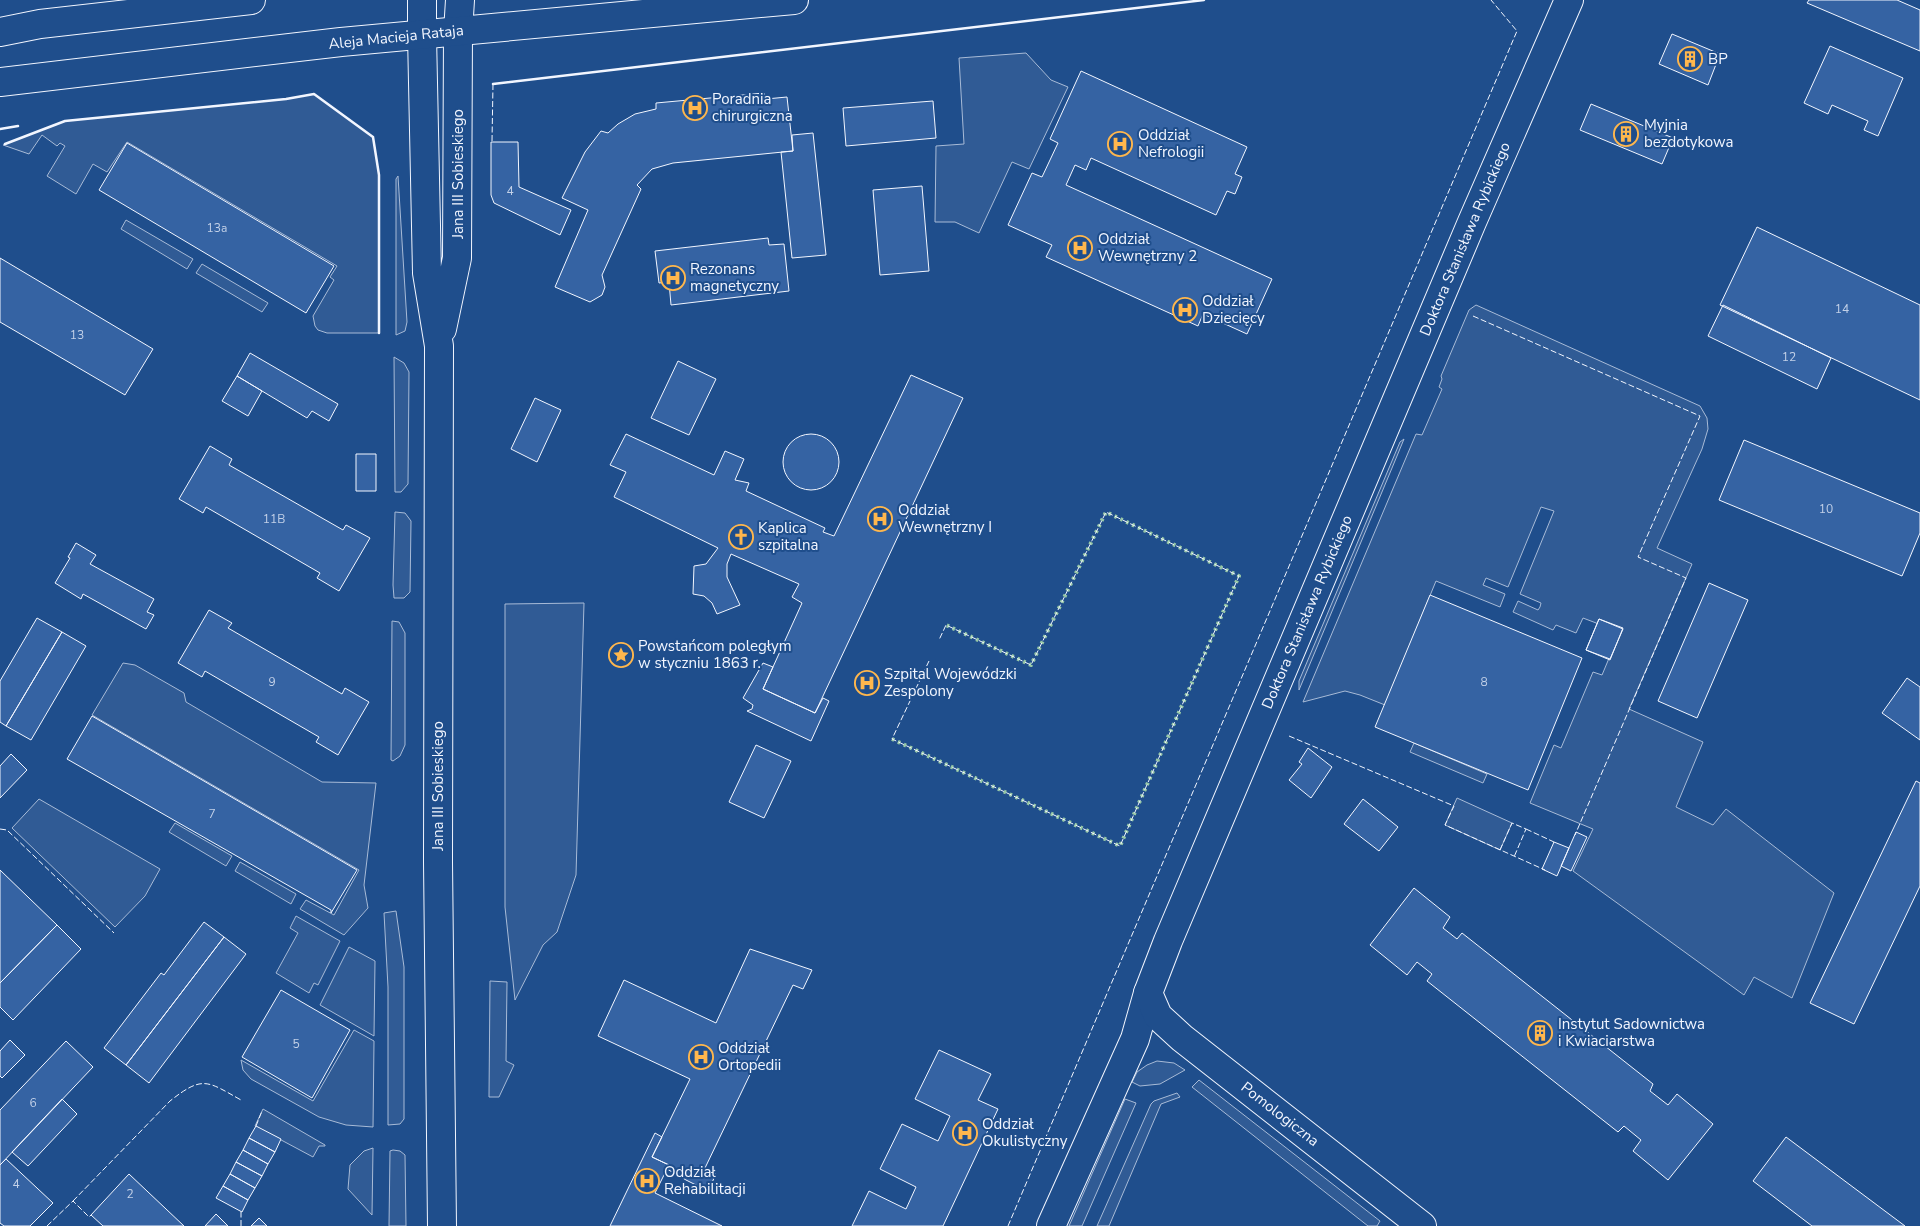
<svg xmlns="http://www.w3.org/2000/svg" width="1920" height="1226" font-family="'Nunito Sans',sans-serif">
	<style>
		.built { fill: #305b95; stroke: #a8bbd7 }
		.building { fill: #3563a3; stroke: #f2f6ff }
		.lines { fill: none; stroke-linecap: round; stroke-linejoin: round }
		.minor-casing { stroke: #f2f6ff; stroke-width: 30 }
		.tertiary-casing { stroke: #f2f6ff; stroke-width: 30 }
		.secondary-casing { stroke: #f2f6ff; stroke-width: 30 }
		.primary-casing { stroke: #f2f6ff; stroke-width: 30 }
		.minor { stroke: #1f4e8c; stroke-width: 28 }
		.tertiary { stroke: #1f4e8c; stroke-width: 28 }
		.secondary { stroke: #1f4e8c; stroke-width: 28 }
		.primary { stroke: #1f4e8c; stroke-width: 28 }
		.hedge { stroke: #97c8a6; stroke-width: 4; stroke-dasharray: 2.5 4; stroke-linecap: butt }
		.fence { stroke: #f2f6ff; stroke-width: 1; stroke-dasharray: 6 2.5; stroke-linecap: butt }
		.wall { stroke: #f2f6ff; stroke-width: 2.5 }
		.labels { text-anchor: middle; stroke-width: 4; stroke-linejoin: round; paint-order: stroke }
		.number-label { font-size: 12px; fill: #c3d1e8 }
		.street-label { font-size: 15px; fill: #f2f6ff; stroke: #1f4e8c }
		.poi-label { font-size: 15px; fill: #f2f6ff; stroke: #1f4e8c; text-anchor: start }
	</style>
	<rect width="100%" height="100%" fill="#1f4e8c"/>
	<path class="built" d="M1026,53L1051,80L1068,87L1029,169L1012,162L979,233L955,222H935L936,146L964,144L959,58Z
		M314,94L373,137L379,175V333H327L318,330L315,326L313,316L334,280L330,277L337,266L127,142L107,172L93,164L76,194L47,176L65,146L60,143L57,146L42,135L29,154L3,145L65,121L286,99Z
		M398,176L407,322L405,331L396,335V179Z
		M126,220L193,259L187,269L121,229Z
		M202,264L268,303L262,312L196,273Z
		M1476,305L1700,406L1707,418L1708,429L1702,449L1657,548L1692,564L1629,709L1703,742L1676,807L1713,825L1726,809L1834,893L1792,998L1754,977L1744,995L1573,871L1593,829L1530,803L1554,745L1561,748L1593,672L1602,675L1620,632L1583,618L1576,633L1556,625L1553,630L1513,612L1518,601L1538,610L1540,607L1541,603L1520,594L1554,511L1541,507L1508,587L1486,578L1483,585L1505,594L1500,607L1436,581L1385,705L1360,695L1345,691L1303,702L1416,434L1422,435L1442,389L1439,387L1442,379L1441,376L1469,310Z
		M394,357L404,363L409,372L408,484L401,492H395Z
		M1404,439L1392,468L1299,690V681L1400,442Z
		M395,512L405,513L411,521L410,592L404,598H394L393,585Z
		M584,603L576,875L557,932L543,945L515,1000L505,907V604Z
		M392,621L399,622L405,633V745L400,756L393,761L391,760Z
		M123,663L135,665L184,693L186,702L322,782L376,783L364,885L368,908L344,935L300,909L306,900L334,915L359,870L92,715Z
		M1414,743L1487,774L1483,783L1410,752Z
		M1457,798L1512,823L1500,850L1445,825Z
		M39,799L160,869L145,896L115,927L12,828Z
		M175,823L232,856L226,866L169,832Z
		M240,862L296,894L291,904L235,871Z
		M396,911L404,967V1119L400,1124L388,1125V987L384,913Z
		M296,916L340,941L318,985L314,983L309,993L276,973L298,933L290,928Z
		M349,947L375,961L374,1036L320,1005Z
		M490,981L507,982L506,1061L514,1065L499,1097H489Z
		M354,1030L374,1041L373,1127L346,1125L319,1117L251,1079L243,1070L241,1060L313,1101Z
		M1157,1061L1174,1063L1185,1070L1160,1084L1140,1086L1132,1082L1137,1072L1147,1065Z
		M1199,1080L1380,1221L1377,1226H1368L1192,1087Z
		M1177,1093L1180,1097L1161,1104L1109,1226H1097L1151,1104L1154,1101Z
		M1125,1099L1136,1103L1082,1226H1069Z
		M263,1109L325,1145V1146H319L313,1157L255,1126Z
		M373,1148L372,1215L348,1189L350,1165L364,1151Z
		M393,1150L400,1151L405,1155L406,1226H389L390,1151Z"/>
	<path class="building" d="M1809,0H1897L1920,10V51L1807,3Z
		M1672,34L1720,54L1708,85L1659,64Z
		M1830,46L1903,78L1878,136L1864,130L1868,121L1832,105L1828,114L1804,103Z
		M1081,71L1247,147L1235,174L1242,177L1235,194L1227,191L1216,215L1091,158L1086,170L1075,165L1066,185L1272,279L1247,334L1203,314L1198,326L1046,257L1052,245L1008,225L1032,173L1042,177L1058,143L1050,139Z
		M764,93L766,99L787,97L793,151L673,163L652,169L637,185L641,189L602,275L605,287L602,295L590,302L555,287L588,210L562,198L585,152L601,131L608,133L618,124L635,114L656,109V103Z
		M933,101L936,138L846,146L843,108Z
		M1591,104L1673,138L1662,164L1580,130Z
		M813,133L826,255L792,258L781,152L793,151L792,135Z
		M491,142H518L519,187L571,210L560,235L494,203L491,195Z
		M127,143L334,266L306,313L99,190Z
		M922,186L929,271L880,275L873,190Z
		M1757,227L1920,305V400L1720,305Z
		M768,238L769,245L784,244L789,291L671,305L669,282L659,283L655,251Z
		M0,258L153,349L125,395L0,322Z
		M1723,305L1831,358L1817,389L1708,336Z
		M250,353L338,404L329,421L312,411L307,418L237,376Z
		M678,361L716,379L689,435L651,418Z
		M911,375L963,398L815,713L763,689L802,603L792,597L799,584L731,554L727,564V577L740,605L717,614L712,603L704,596L693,594L694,566L706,564L718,548L614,497L626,472L610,465L626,434L714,475L725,451L744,459L735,480L749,483L746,491L825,528L823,532L834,536Z
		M237,376L262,391L248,416L222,401Z
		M535,398L561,410L537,462L511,449Z
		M783 462a28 28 0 1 1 56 0a28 28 0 1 1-56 0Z
		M1744,440L1920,513V533L1902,576L1719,500Z
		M210,446L232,459L229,465L343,530L346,525L370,538L339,591L317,578L320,573L206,507L203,513L179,499Z
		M356,454H376V491H356Z
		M76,543L96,555L90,564L154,599L147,612L154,615L146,629L83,594L81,599L55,583L70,558L68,557Z
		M1709,583L1748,600L1697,718L1658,701Z
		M1430,595L1582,658L1528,790L1375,727Z
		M209,610L232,623L228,628L342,694L345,688L369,702L338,755L316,742L319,737L205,671L202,677L178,663Z
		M37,618L62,632L6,726L0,722V681Z
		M1599,619L1623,628L1610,660L1586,650Z
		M1599,619L1623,629L1610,659L1586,650Z
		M62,632L86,646L31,740L6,726Z
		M763,663L773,667L763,689L815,713L823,698L829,701L811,741L747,711L752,709L753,705L743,698Z
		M1907,678L1920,687V740L1882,713Z
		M92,716L357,870L331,913V910L67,759Z
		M756,745L791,761L764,818L729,802Z
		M1308,748L1332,767L1311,798L1289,780L1302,764L1299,762Z
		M11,754L27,770L0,798V766Z
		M1916,781L1920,783V886L1854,1024L1810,1003Z
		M1363,799L1398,827L1379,851L1344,824Z
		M1576,832L1587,837L1571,871L1561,866Z
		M1554,842L1569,848L1557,876L1542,869Z
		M0,870L57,925L0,983Z
		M1414,888L1450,917L1443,928L1457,939L1462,933L1653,1084L1650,1091L1668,1105L1677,1094L1713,1124L1668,1180L1633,1151L1641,1140L1624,1126L1618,1132L1427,981L1432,974L1417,962L1407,975L1370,945Z
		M204,922L224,937L126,1065L104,1048L161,973L164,975Z
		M57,925L81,949L13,1020L0,1007V983Z
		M224,937L246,954L149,1083L126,1065Z
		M750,949L812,970L803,989L793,985L705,1168L716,1174L708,1191L686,1180L667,1169L669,1165L652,1157L690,1079L598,1036L624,980L716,1023Z
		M281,990L350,1030L312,1098L242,1057Z
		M10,1040L25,1055L2,1078L0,1076V1051Z
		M66,1041L93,1067L0,1165V1110Z
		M939,1050L991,1074L978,1100L998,1109L943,1226H852L869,1191L906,1209L916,1187L880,1169L902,1124L938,1141L950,1116L915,1099Z
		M62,1099L77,1114L28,1166L12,1152Z
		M256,1126L281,1139L275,1152L249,1138Z
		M655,1133L662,1137L652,1157L669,1165L655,1193L722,1226H610Z
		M1786,1137L1905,1226H1812L1753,1181Z
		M249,1138L275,1152L268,1164L243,1150Z
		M243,1150L268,1164L262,1176L236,1162Z
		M6,1159L53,1203L30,1226H4L0,1223V1165Z
		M236,1162L262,1176L255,1188L230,1174Z
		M129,1174L184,1226H103L91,1215Z
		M230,1174L255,1188L248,1200L223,1186Z
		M223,1186L248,1200L242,1212L216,1198Z
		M216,1214L228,1226H205Z
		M259,1218L267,1226H251Z"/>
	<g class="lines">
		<defs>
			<path id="minor" d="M1051,1226L1135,1039L1148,993"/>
			<path id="tertiary" d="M422,35L427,273L439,346L438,862L442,1226
				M442,329L457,258L458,32
				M1422,1226L1182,1038L1158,1016L1148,993L1168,941L1472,222L1569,0"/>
			<path id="secondary" d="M458,32L460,0
				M422,35V0"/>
			<path id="primary" d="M0,32L40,24L251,0
				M0,82L341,42L794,0"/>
		</defs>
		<use href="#minor" class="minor-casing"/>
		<use href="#tertiary" class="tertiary-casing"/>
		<use href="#secondary" class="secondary-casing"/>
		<use href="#primary" class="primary-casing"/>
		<use href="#minor" class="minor"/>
		<use href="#tertiary" class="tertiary"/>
		<use href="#secondary" class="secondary"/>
		<use href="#primary" class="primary"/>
		<path class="hedge" d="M892,739L1120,846L1239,576L1106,512L1031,665L946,625"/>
		<path class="fence" d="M492,141L493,84
			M1473,316L1700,416L1638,557L1686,578L1575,835
			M929,661L892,739L1120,846L1239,576L1106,512L1031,665L946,625L939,640
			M1289,736L1454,806L1445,825L1545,870
			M0,829L7,830L114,933
			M1526,829L1554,842L1553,844
			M1500,850L1512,823L1526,829L1514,857
			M256,1126L262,1111
			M73,1201L170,1101C203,1075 207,1081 241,1100
			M47,1226L73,1201L89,1217L91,1215
			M241,1226V1211
			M1008,1226L1517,31L1491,0"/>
		<path class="wall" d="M493,84L1204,0
			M0,129L18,126
			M5,144L65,121L286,99L314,94L373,137L379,175V333"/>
	</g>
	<defs>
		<symbol id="building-ring" viewBox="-11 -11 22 22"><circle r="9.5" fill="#1f4e8c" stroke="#ffb74d" stroke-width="1.5"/><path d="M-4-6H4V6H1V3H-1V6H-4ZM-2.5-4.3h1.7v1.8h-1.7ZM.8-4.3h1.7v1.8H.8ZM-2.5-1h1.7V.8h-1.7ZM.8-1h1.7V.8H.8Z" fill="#ffb74d"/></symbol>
		<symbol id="hospital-ring" viewBox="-11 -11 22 22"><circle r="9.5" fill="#1f4e8c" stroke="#ffb74d" stroke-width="1.5"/><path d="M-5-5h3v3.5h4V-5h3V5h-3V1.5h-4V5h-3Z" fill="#ffb74d"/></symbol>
		<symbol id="church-ring" viewBox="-11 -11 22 22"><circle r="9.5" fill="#1f4e8c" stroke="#ffb74d" stroke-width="1.5"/><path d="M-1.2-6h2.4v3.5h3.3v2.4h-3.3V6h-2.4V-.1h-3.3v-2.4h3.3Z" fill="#ffb74d"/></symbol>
		<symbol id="sight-ring" viewBox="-11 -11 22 22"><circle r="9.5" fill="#1f4e8c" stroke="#ffb74d" stroke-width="1.5"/><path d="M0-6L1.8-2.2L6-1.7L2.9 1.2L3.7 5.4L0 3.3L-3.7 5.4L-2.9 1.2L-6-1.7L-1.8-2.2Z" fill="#ffb74d"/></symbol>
	</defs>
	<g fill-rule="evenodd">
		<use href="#building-ring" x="1676" y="45" width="28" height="28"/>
		<use href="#hospital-ring" x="681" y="94" width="28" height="28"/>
		<use href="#building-ring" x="1612" y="120" width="28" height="28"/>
		<use href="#hospital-ring" x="1106" y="130" width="28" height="28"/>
		<use href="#hospital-ring" x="1066" y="234" width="28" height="28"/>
		<use href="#hospital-ring" x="659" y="264" width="28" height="28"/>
		<use href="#hospital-ring" x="1171" y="296" width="28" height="28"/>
		<use href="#hospital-ring" x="866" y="505" width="28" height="28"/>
		<use href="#church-ring" x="727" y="523" width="28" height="28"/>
		<use href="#sight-ring" x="607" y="641" width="28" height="28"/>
		<use href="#hospital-ring" x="853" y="669" width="28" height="28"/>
		<use href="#building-ring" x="1526" y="1019" width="28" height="28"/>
		<use href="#hospital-ring" x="687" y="1043" width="28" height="28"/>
		<use href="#hospital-ring" x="951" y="1119" width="28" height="28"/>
		<use href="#hospital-ring" x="633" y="1167" width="28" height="28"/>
	</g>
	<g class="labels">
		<g class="number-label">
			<text x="510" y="195">4</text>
			<text x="217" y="232">13a</text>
			<text x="1842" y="313">14</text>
			<text x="77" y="339">13</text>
			<text x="1789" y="361">12</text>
			<text x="1826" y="513">10</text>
			<text x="274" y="523">11B</text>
			<text x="272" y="686">9</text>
			<text x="1484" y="686">8</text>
			<text x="212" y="818">7</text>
			<text x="296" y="1048">5</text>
			<text x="33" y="1107">6</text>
			<text x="16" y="1188">4</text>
			<text x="130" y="1198">2</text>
		</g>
		<g class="street-label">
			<text transform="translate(396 37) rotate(-6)" y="5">Aleja Macieja Rataja</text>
			<text transform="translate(458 174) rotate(-90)" y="5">Jana III Sobieskiego</text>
			<text transform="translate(1465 239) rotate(-67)" y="5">Doktora Stanisława Rybickiego</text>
			<text transform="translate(1307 612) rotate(-67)" y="5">Doktora Stanisława Rybickiego</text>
			<text transform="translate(438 786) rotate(-90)" y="5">Jana III Sobieskiego</text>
			<text transform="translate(1280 1114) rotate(38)" y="5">Pomologiczna</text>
		</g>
		<g class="poi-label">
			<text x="1708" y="64">BP</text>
			<text x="712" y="104">Poradnia<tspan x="712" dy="17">chirurgiczna</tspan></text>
			<text x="1644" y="130">Myjnia<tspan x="1644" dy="17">bezdotykowa</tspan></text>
			<text x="1138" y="140">Oddział<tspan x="1138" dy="17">Nefrologii</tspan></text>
			<text x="1098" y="244">Oddział<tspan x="1098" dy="17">Wewnętrzny 2</tspan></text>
			<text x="690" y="274">Rezonans<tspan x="690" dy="17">magnetyczny</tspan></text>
			<text x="1202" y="306">Oddział<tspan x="1202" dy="17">Dziecięcy</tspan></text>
			<text x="898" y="515">Oddział<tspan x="898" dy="17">Wewnętrzny I</tspan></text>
			<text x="758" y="533">Kaplica<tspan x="758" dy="17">szpitalna</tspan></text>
			<text x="638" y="651">Powstańcom poległym<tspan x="638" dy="17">w styczniu 1863 r.</tspan></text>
			<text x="884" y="679">Szpital Wojewódzki<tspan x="884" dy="17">Zespolony</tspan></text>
			<text x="1558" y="1029">Instytut Sadownictwa<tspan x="1558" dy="17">i Kwiaciarstwa</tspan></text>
			<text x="718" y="1053">Oddział<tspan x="718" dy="17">Ortopedii</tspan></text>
			<text x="982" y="1129">Oddział<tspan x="982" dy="17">Okulistyczny</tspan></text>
			<text x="664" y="1177">Oddział<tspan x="664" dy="17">Rehabilitacji</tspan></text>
		</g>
	</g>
</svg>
